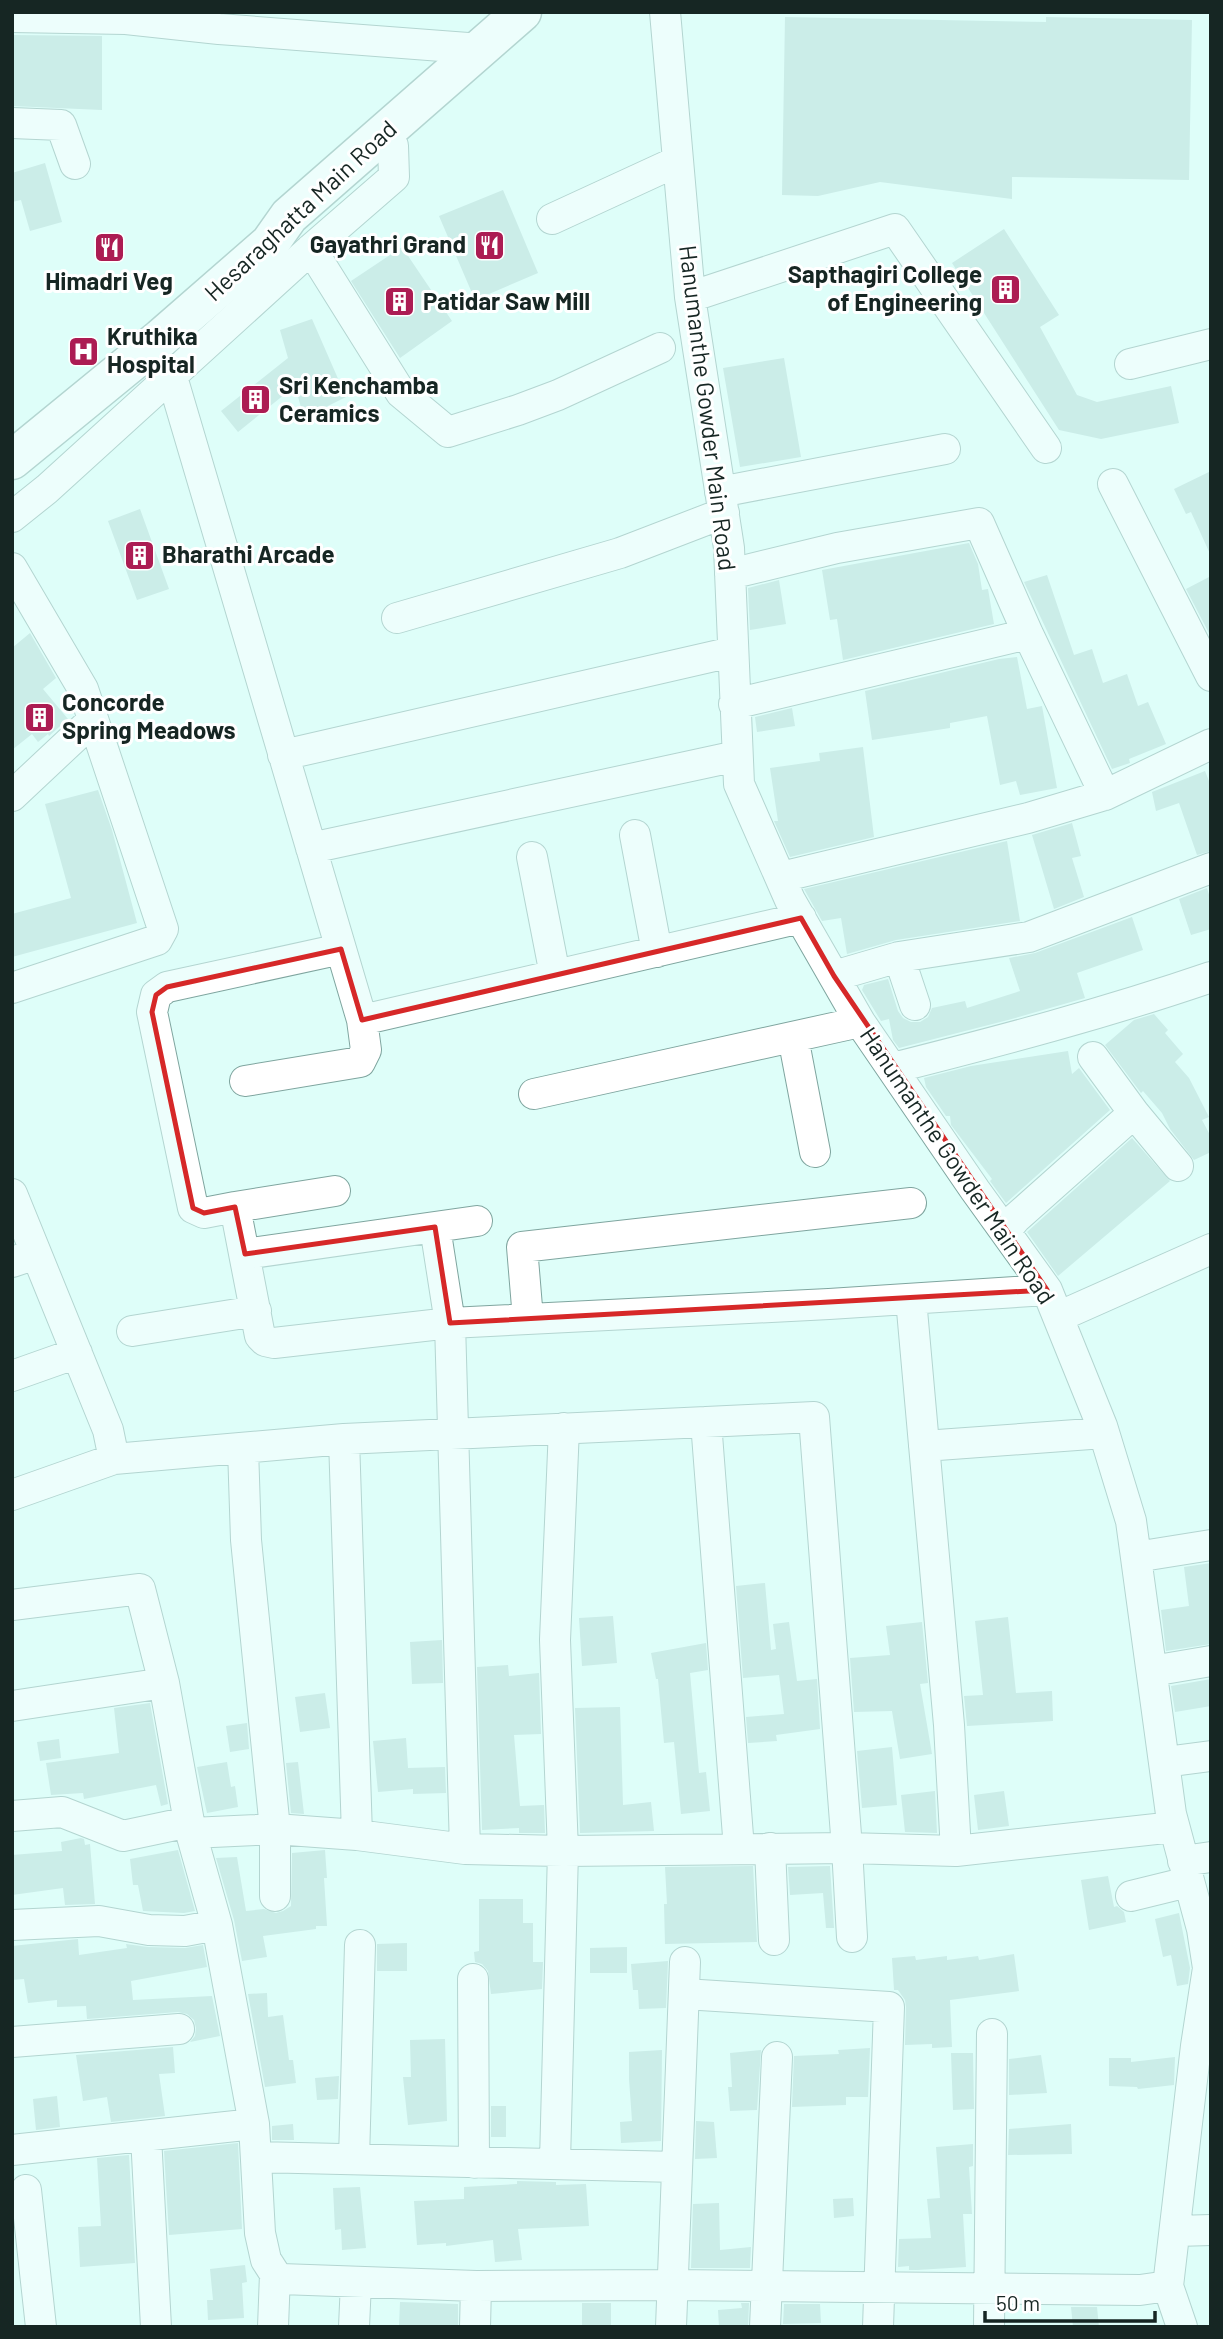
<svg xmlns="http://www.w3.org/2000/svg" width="1223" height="2339" font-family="Barlow,sans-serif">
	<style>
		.building { fill: #b3d9d3 }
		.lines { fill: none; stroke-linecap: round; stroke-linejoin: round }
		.minor-casing { stroke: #7fa59f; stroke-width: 32 }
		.major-casing { stroke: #7fa59f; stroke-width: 41 }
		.minor { stroke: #fff; stroke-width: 30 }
		.major { stroke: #fff; stroke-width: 38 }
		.marked { fill: none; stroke: #d62828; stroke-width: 5; stroke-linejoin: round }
		.labels { text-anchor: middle; stroke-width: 6; stroke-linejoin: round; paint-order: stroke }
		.street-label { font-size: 24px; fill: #162623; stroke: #fff }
		.poi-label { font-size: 24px; font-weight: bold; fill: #162623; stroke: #fff; text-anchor: start }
	</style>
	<rect width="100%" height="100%" fill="#defef9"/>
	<path class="building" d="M785,17L1046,22V17L1192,20L1189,180L1012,177V199L880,182L818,196L782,195Z
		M12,35L102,36V110L12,106Z
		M45,163L62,222L30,231L21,200L12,202V173Z
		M503,190L538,273L475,300L439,216Z
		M1004,229L1059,315L1040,327L1077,395L1097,402L1171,386L1179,423L1101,439L1059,430L952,263Z
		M402,247L452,321L400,358L351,281Z
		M312,319L346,397L304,418L295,386L238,432L221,411L288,358L280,330Z
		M784,358L801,457L740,467L723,368Z
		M1211,471V556L1191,512L1186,514L1174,489Z
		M140,509L169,589L137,600L108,521Z
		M969,543L978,564L982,590L988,589L994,624L843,660L837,619L830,620L822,570Z
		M1047,575L1074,655L1092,649L1103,683L1127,674L1138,706L1148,702L1166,744L1129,759L1130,763L1112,769L1024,582Z
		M1211,576V637L1186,589Z
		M779,580L786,624L750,630L748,588Z
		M30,633L56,678L43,689L68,719L49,736L48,734L38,742L32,734L12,750V648Z
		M1017,657L1027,709L1042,706L1057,788L1020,795L1016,781L1000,785L987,716L950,723V728L872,740L865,691L999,659Z
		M792,708L795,726L757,732L755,717Z
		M863,747L874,837L790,857L774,821H778L770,768L820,761L819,753Z
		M1205,771L1211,786V851L1197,855L1179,803L1156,811L1152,792Z
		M98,790L112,830L137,923L12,957V914L71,898L45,804Z
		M1072,823L1081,856L1072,858L1084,897L1054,909L1032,835Z
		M1007,841L1020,921L896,940L847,954L841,918L822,921L804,889Z
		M1207,888L1211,901V929L1191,935L1179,899Z
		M1132,917L1143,950L1077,973L1085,998L1008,1020L899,1048L893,1040L889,1019L881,1021L862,990L864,985L888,979L898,1011L903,1018L911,1022H920L928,1017L932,1008L965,1001L967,1008L1020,991L1009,958L1035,953Z
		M1154,1014L1168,1030L1165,1033L1183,1054L1175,1062L1189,1078L1209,1117L1202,1120L1211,1137V1152L1194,1160L1170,1129L1162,1113L1143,1091L1141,1093L1105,1045L1134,1020Z
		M1068,1051L1072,1074L1079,1068L1110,1110L1006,1203L990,1181L992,1179L951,1125L950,1116H946L926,1087L924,1078L971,1066Z
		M1132,1138L1170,1181L1058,1276L1027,1232Z
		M1211,1563V1644L1166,1651L1161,1610L1189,1606L1184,1567Z
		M765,1583L771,1650L776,1649L773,1624L789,1622L797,1681L817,1679L820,1729L776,1735L777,1741L748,1743L746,1717L784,1714L779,1675L743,1678L736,1586Z
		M613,1616L617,1663L582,1666L579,1618Z
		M1008,1617L1016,1693L1052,1691L1053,1721L967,1726L964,1696L983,1695L975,1621Z
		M922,1622L928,1683L920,1684L932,1754L900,1759L892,1711L854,1712L850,1658L890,1655L886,1626Z
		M442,1640L443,1683L412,1684L410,1642Z
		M706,1643L708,1670L690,1673L699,1773L706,1772L710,1811L681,1814L674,1742L664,1743L658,1679H656L651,1653Z
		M508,1665L509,1676L539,1673L541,1734L514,1735L520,1806L544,1805L545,1833H519V1828L482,1830L477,1667Z
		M1211,1679V1706L1175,1712L1171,1686Z
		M325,1693L330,1728L300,1732L295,1697Z
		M150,1703L168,1804L161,1806L156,1785L84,1799L83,1793L51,1795L46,1763L119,1753L114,1708Z
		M620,1707L623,1805L651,1802L654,1831L580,1833L575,1708Z
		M247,1723L249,1749L230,1752L226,1726Z
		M406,1738L408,1768L445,1767L446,1793L413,1794V1789L378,1792L373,1741Z
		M59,1739L61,1758L40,1761L37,1742Z
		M892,1747L897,1805L862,1808L857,1751Z
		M227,1762L231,1787L235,1786L238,1807L207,1813L197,1767Z
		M298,1762L304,1814L291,1813L286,1763Z
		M935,1791L937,1833L905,1832L901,1795Z
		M1004,1791L1009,1826L978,1830L974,1795Z
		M81,1838L84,1839L85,1845L90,1844L95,1904L65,1905L63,1888L12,1895V1855L62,1851L61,1842Z
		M178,1850L195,1911L184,1913L143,1911L138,1885H133L130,1859Z
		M325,1850L327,1878H324L327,1926H316V1929L263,1936L267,1957L242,1961L234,1920L216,1858L237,1857L246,1911L264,1909L276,1913L283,1911L291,1906L292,1853Z
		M753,1866L757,1942L665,1944L664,1904H667L665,1867Z
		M830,1866L834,1928H826L823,1893L790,1895L788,1867Z
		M1108,1876L1114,1907L1117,1906L1124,1912L1126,1922L1089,1930L1081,1880Z
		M479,1899H523V1923H533V1962H543L542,1989L491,1994L488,1971L482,1964L475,1962L474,1952L479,1951Z
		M1179,1913L1190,1968L1188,1984L1177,1986L1171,1955L1163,1957L1155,1919Z
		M78,1939L79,1955L127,1948L126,1944L148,1947L185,1948L203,1945L207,1967L131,1981L133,2000L212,1996L220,2036L190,2042L195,2036L196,2028L194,2020L187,2014L178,2012L87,2019L86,2006L57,2007V2000L28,2003L24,1979L12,1980V1946Z
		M407,1943V1971H377V1944Z
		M627,1947V1973H590V1948Z
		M1014,1954L1019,1991L950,2000L952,2047L932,2048V2044L905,2045L906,2007L905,2000L898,1990H894L892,1958L915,1956L916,1960L947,1956V1960L978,1956L979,1960Z
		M668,1961L666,2008L639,2009L638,1990H633L631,1964Z
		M267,1993L268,2017L283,2015L289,2060H293L296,2083L265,2087L248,1994Z
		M445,2039L447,2121L408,2125L403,2077H411L410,2040Z
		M173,2047L175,2073L159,2074L165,2116L111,2122L107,2097L83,2101L76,2055Z
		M870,2048L868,2097H846V2105L792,2107L794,2056L839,2054L838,2050Z
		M662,2050L661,2141L621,2143L620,2122L632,2121L629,2079V2052Z
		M761,2050L757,2110L730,2111L728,2087H732L730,2053Z
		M951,2053H973L974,2109L953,2110Z
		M1041,2055L1047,2093L1009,2095V2059Z
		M1175,2057L1174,2085L1138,2089L1137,2087L1109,2086V2058H1131V2062Z
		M339,2076L338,2099L317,2100L315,2078Z
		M57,2096L60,2127L36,2130L33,2099Z
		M491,2106H506V2137H491Z
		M696,2121L714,2122L717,2158L695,2159Z
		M293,2124L294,2140H272V2126Z
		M1071,2124L1072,2154L1008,2155L1009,2129Z
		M238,2143L242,2229L169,2235L164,2151Z
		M973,2144V2166L969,2167L972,2214H963L966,2267L917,2270H909V2266L898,2267L899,2239L931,2238L927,2199L940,2198L936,2147Z
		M129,2155L135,2263L80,2267L78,2227L101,2226L97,2158Z
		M517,2181L556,2182V2185L586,2184L589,2226L518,2229L522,2260L495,2262L493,2240L446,2246V2243L417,2245L414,2201L464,2199V2187L517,2184Z
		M360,2187L366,2248L342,2250L341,2229L335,2230L333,2188Z
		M853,2198L854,2216L834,2218L833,2199Z
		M719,2203L720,2250L751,2247L750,2268H691L693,2204Z
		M245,2265L247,2282L242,2283L244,2318L208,2320L207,2300H213L210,2269Z
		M400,2302L458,2304V2327H399Z
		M582,2303H611V2327H582Z
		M741,2303H749L748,2327H719L718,2310L742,2308Z
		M784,2304H820L821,2323L783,2324Z
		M1071,2307H1097L1099,2327H1073Z"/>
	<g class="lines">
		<defs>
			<path id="minor" d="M665,12L690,297L729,548L739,784L790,900L860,1022L975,1190L1047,1290L1102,1426L1131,1521L1171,1814L1202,1929L1208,1968L1196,2046L1168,2286L1182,2327
				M12,17L126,19L219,29L481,49
				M12,123L61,125L75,164
				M552,219L678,161
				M311,249L401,393L448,432L518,410L558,395L660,348
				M690,297L895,229L1046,448
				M1130,364L1211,344
				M172,377L362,1020L366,1050L360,1062L245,1081
				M1113,484L1211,676
				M720,492L945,449
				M12,517L47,489L311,249L394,177L393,146
				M12,568L83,689L163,929L157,940L12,988
				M730,574L837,548L979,523L1028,634L1105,795
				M397,618L620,553L724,513
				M734,704L1028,634
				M283,755L732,652
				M12,796L92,721
				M635,835L657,952
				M311,848L737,756
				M532,857L555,975
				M781,877L1028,818L1105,795L1211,744
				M341,949L167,987L156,995L152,1012L193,1208L204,1213L235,1207L260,1336L265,1341L274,1343L450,1323L435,1227
				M899,957L915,1005
				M834,976L899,957L1029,937L1211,868
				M362,1020L801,918
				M793,1037L815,1152
				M1093,1057L1134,1113L1178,1166
				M893,1068C1000,1041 1106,1013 1211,977
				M534,1094L860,1022
				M12,1194L108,1430L114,1459
				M235,1207L335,1191
				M1005,1231L1016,1218L1134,1113
				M245,1254L477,1221
				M12,1262L36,1254
				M1058,1317L1211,1249
				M528,1319L522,1247L911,1203
				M132,1331L256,1311
				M12,1376L77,1353
				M706,1422L739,1849
				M344,1439L814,1417L847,1848L563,1851L465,1849L450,1323L829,1304L1047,1290
				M924,1446L1104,1433
				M243,1448L246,1540L275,1829V1896
				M12,1495L114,1459L344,1439L357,1835L275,1829L191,1833
				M1136,1557L1211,1545
				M12,1605L140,1589L164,1683L191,1833L217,1925L254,2124L260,2233L266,2260L275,2274L281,2279L476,2286L673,2285L1140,2290L1168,2286
				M1152,1671L1211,1661
				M12,1706L164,1683
				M1165,1762L1211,1756
				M12,1816L62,1812L123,1836L189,1822
				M357,1835L465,1849
				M770,1848L774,1940
				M956,1851L1174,1827
				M1183,1861L1211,1857
				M1131,1896L1188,1882
				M12,1925L99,1921L149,1930L185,1931L217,1925
				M852,1937L847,1848L956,1851L949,1725L911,1299
				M473,1979L474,2163
				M684,1994L889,2007L878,2327
				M12,2042L179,2029
				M146,2136L156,2327
				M12,2150L254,2124
				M256,2157L677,2167
				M354,2159L360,1945
				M555,2162L563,1851L555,1640L564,1428
				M26,2190L41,2327
				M1176,2231L1211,2230
				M273,2327L275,2274
				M354,2327L356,2282
				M475,2327L476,2286
				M671,2327L685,1962
				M765,2327L777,2057
				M989,2327L992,2034"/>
			<path id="major" d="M12,460L161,338L270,243L289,216L522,12"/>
		</defs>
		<use href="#minor" class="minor-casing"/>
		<use href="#major" class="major-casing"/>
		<use href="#minor" class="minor"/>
		<use href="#major" class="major"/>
	</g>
	<path d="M0 0H1223V2339H0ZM801,918L834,976L1047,1290L450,1323L435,1227L245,1254L235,1207L204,1213L193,1208L152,1012L156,995L167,987L341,949L362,1020Z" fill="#defef9" fill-opacity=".55" fill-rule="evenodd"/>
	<path class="marked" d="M801,918L834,976L1047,1290L450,1323L435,1227L245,1254L235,1207L204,1213L193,1208L152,1012L156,995L167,987L341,949L362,1020Z"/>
	<defs>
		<symbol id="restaurant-square" viewBox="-11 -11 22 22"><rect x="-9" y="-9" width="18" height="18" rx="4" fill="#ac1c53" stroke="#fff"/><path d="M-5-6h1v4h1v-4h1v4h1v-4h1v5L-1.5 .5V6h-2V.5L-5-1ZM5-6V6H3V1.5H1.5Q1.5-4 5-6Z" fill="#fff"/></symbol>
		<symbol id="building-square" viewBox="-11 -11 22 22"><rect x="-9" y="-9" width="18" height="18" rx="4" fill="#ac1c53" stroke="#fff"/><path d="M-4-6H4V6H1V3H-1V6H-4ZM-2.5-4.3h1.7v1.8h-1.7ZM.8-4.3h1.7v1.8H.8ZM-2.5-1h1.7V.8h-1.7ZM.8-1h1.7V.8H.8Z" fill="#fff"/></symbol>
		<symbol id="hospital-square" viewBox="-11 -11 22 22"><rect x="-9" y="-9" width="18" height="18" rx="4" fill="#ac1c53" stroke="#fff"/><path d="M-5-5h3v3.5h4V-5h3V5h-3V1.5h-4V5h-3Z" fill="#fff"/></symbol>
	</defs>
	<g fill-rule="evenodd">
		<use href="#restaurant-square" x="472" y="228" width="35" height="35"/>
		<use href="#restaurant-square" x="92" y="230" width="35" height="35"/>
		<use href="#building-square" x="988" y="272" width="35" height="35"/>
		<use href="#building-square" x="382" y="284" width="35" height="35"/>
		<use href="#hospital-square" x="66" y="334" width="35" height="35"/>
		<use href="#building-square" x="238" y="382" width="35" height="35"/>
		<use href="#building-square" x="122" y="538" width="35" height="35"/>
		<use href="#building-square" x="22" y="700" width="35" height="35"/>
	</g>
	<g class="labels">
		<g class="street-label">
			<text transform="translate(301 211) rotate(-43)" y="8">Hesaraghatta Main Road</text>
			<text transform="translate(707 408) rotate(83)" y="8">Hanumanthe Gowder Main Road</text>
			<text transform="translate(957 1166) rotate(56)" y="8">Hanumanthe Gowder Main Road</text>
		</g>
		<g class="poi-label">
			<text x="466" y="253" text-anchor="end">Gayathri Grand</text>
			<text x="982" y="283" text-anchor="end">Sapthagiri College<tspan x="982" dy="28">of Engineering</tspan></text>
			<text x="109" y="290" text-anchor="middle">Himadri Veg</text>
			<text x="423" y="310">Patidar Saw Mill</text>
			<text x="107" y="345">Kruthika<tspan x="107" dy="28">Hospital</tspan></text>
			<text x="279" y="394">Sri Kenchamba<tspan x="279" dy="28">Ceramics</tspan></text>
			<text x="162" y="563">Bharathi Arcade</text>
			<text x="62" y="711">Concorde<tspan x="62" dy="28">Spring Meadows</tspan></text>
		</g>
	</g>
	<rect width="1223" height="2339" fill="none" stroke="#162623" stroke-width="28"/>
	<path d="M985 2311v10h170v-10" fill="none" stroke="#162623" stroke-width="3.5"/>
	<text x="996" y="2311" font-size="21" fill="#162623" stroke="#ffffff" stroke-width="5" paint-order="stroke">50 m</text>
</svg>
